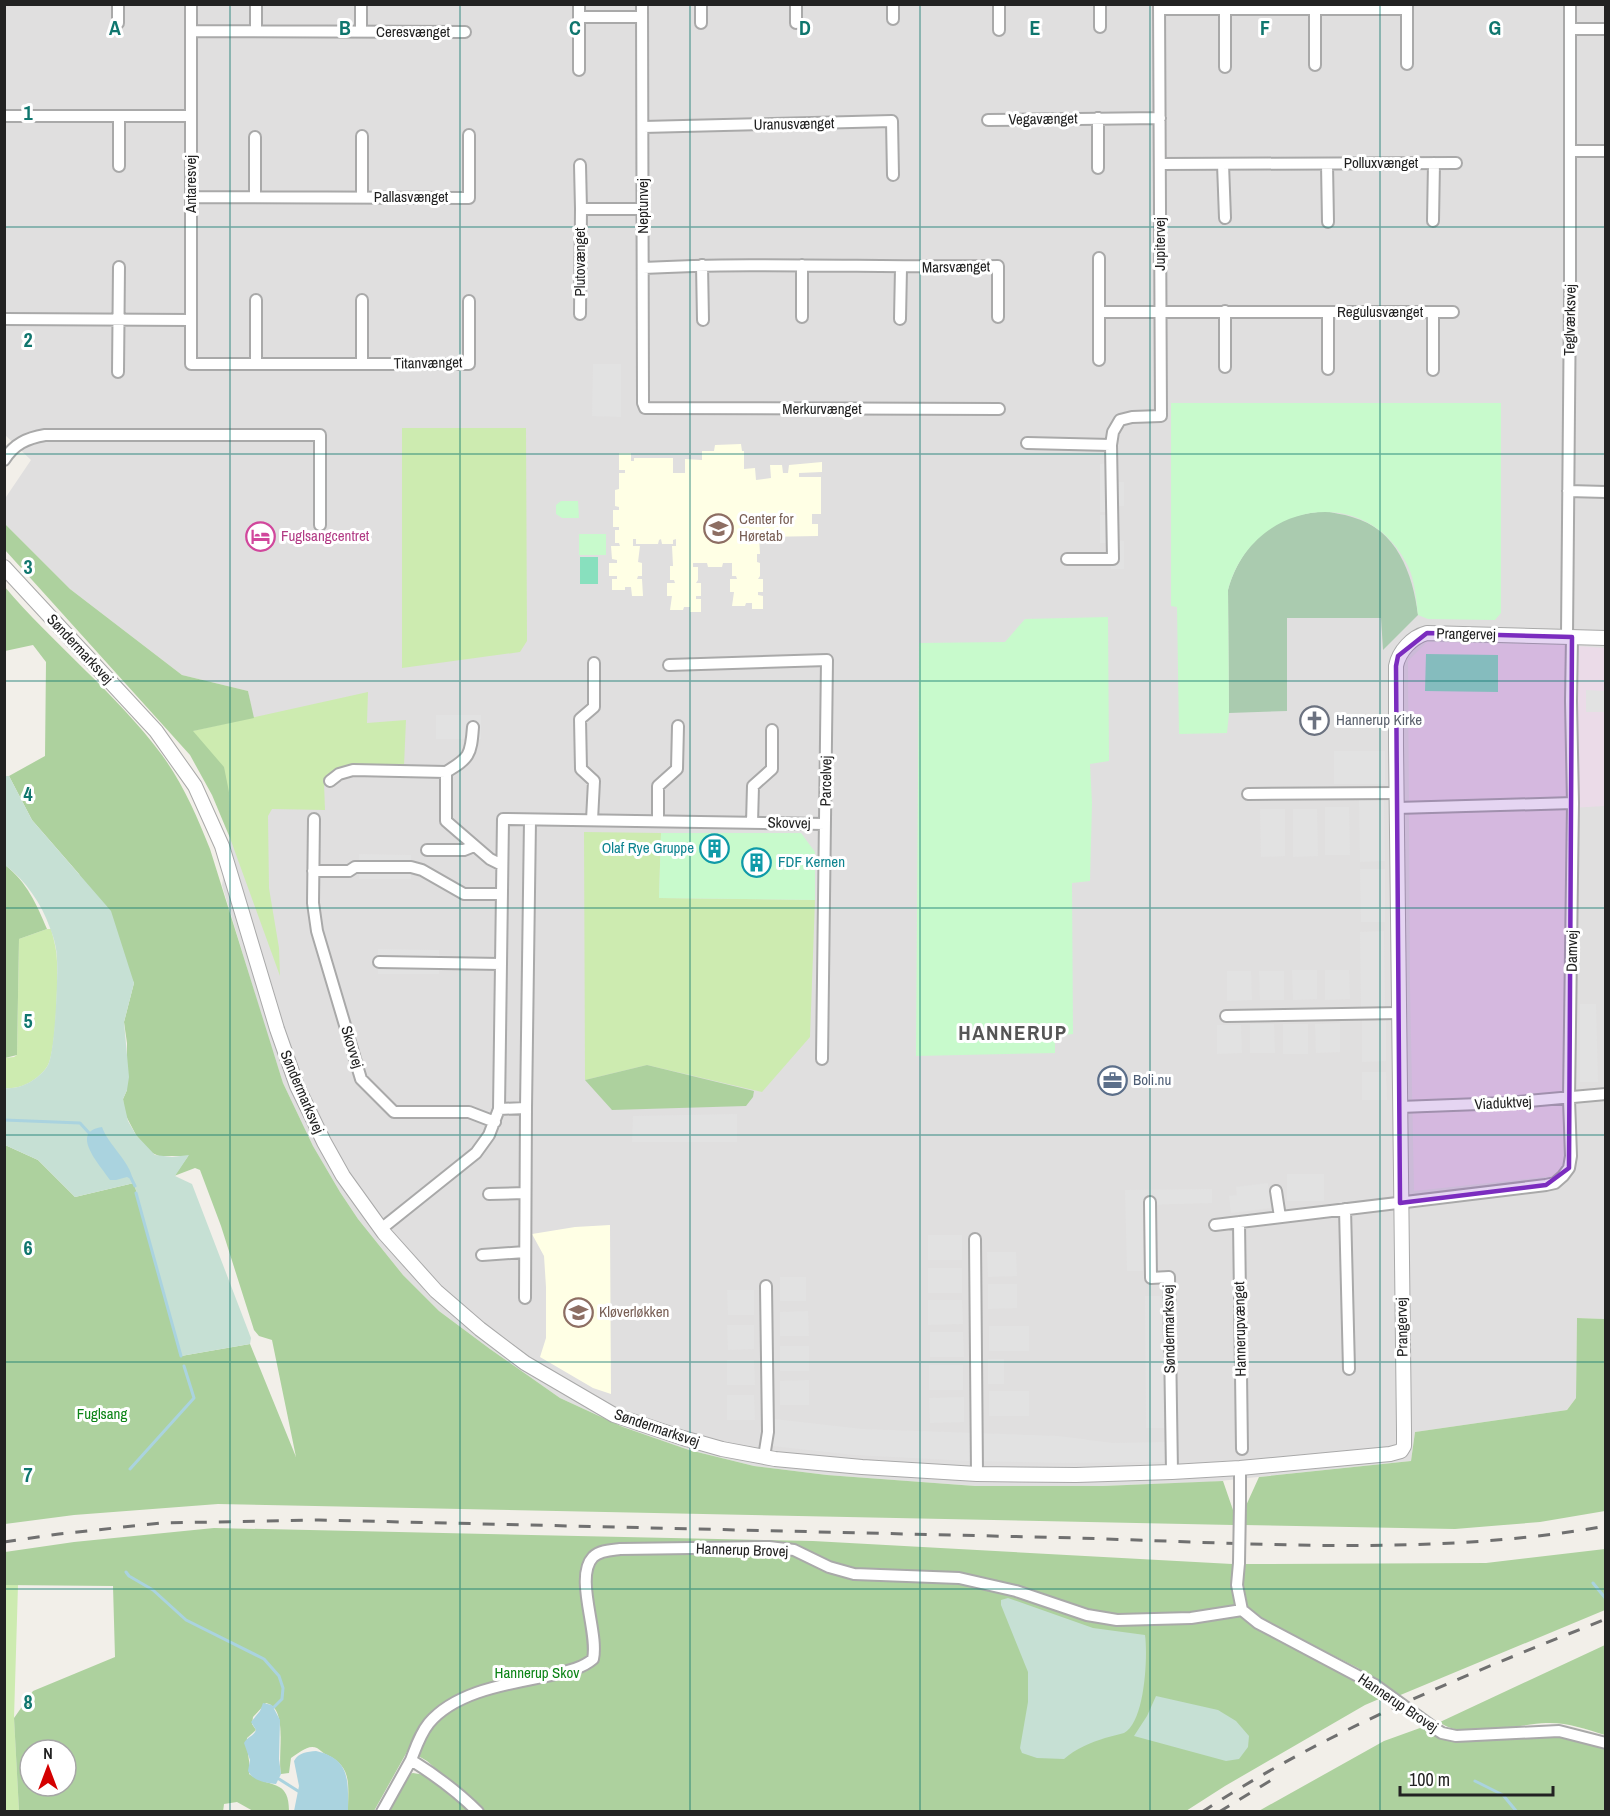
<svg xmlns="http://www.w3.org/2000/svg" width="1610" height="1816" font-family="'Archivo Narrow',sans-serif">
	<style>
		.residential { fill: #e0dfdf }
		.industrial { fill: #ebdbe8 }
		.education { fill: #ffffe5 }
		.grass { fill: #cdebb0 }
		.forest { fill: #add19e; fill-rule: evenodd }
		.wetland { fill: #c6e0d4 }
		.cemetery { fill: #aacbaf }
		.park { fill: #c8facc }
		.pitch { fill: #88e0be }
		.parking { fill: #e2e2e2 }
		.water { fill: #aad3df }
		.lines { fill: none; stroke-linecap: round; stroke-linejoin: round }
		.stream { stroke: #aad3df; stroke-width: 3 }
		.minor-casing { stroke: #a9a9a9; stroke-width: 14 }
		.tertiary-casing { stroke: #a9a9a9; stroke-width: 16 }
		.minor { stroke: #fff; stroke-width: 10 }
		.tertiary { stroke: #fff; stroke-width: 14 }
		.rail { stroke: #707070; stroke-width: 3; stroke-dasharray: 12 12; stroke-linecap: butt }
		.minor-bridge-casing { stroke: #a9a9a9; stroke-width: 14; stroke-linecap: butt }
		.minor-bridge { stroke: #fff; stroke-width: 10 }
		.marked { fill: #7b2cbf; fill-opacity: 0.2; stroke: #7b2cbf; stroke-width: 4.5; stroke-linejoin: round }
		.grid { fill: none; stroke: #0f766e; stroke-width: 1.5; stroke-opacity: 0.55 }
		.labels { text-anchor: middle; stroke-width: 6; stroke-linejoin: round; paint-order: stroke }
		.street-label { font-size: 15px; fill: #222; stroke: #fff }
		.education-label { font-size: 15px; fill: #785e54; stroke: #fff; text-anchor: start }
		.hotel-label { font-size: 15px; fill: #b23c85; stroke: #fff; text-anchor: start }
		.worship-label { font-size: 15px; fill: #5b616d; stroke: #fff; text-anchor: start }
		.culture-label { font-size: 15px; fill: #0d838f; stroke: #fff; text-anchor: end }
		.service-label { font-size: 15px; fill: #4e5e75; stroke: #fff; text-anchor: start }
		.park-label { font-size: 15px; fill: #0c8416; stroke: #fff }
		.district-label { font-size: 21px; font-weight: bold; letter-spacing: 1.5px; fill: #555; stroke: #fff }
		.grid-label { font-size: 20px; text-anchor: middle; font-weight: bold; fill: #0f766e; stroke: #fff; stroke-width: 6; stroke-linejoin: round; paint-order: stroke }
	</style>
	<rect width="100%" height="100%" fill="#f2efe9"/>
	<path class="residential" d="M4,5H1605L1606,1319L1577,1318L1576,1398L1567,1410L1415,1432L1411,1461L1210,1482L1103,1486H975L827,1475L754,1466L689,1450L623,1427L560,1398L490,1349L439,1311L403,1275L358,1219L340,1192L313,1146L283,1083L267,1034L222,885L230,838L229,792L192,731L253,718L248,691L182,675L70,589L5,524L6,497L31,460L5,435Z"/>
	<path class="industrial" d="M1427,642L1563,645L1605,648V806L1570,808L1563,1175L1414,1191L1410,986L1408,661Z"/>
	<path class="education" d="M741,444L742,451H744V469L755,468L756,480L771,478L770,465H782L783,473H788L789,465L822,462V472L799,473V477H821V514H812V524H818V536L759,537L760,554H757V562L760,563V576L758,579H763V592H758V595L763,596V609H752V603H746L745,606H732L734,592H730V579H737L736,576H732V563H723L722,567H708L707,563H693V567H698V580L696,583H701V596H696V599H701V612H690V607H684L683,610H670L672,596H667V583H675L674,580H670V566H673L672,546H676V539L673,540V544H662L661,539L659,540L658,544H636V539H633V546H640L638,562L642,563V576H638L637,579H642L643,596H632L631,587H625V590H612V579H617V576H609V563H617V560L612,559L611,546H620L619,543H615V530H619V527H613V510H619V507L615,506V490L619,489V473H625V470H619V453H631V461H634V458H673V473H685V459L702,460V451H714L715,445Z
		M610,1225L611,1394L593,1388L540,1357L546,1338V1287L544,1256L532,1234L575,1227Z"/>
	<path class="grass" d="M402,428H526L527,641L520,652L402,668Z
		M368,692L367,723L406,720L404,766L348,765L336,770L324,783L325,810L272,809L268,816L269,888L279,948L280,976L230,838L229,792L192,731Z
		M584,832L661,833L659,898L815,900L810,1037L762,1092L647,1065L585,1080Z
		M47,929H51C54,940 57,951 57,962C58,981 56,1050 48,1065C40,1079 21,1090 5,1088V1058L14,1057L17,1055L19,939Z
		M5,1585H18L14,1718L19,1811L5,1812Z"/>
	<path class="forest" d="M5,524L70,589L182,675L248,691L254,718L193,731L224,767L229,792L230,838L212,795L190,755L5,550Z
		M4,586C54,645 116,693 162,755C183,784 197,816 210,849L283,1083L313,1146L340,1192L358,1219L403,1275L439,1311L490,1349L560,1398L623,1427L689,1450L754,1466L827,1475L975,1486H1103L1223,1481L1233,1510V1525L218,1504L74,1515L5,1524V1145L38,1160L75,1197L134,1183L181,1356L250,1344L296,1457L272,1340L259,1336L254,1330L221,1226L200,1170L195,1168L174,1176L188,1156H159L150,1152L136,1135L124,1112L123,1099L127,1090V1043L124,1022L134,983L79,874L32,820L9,776L45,756L46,662L33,645L5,651Z
		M5,865C27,882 37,905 47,929L19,939L17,1055L5,1058Z
		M647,1065L754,1091L753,1097L746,1106L612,1110L585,1080Z
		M1577,1318L1605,1319V1511L1540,1522L1455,1529L1244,1525V1510L1259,1477L1411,1461L1415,1432L1567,1410L1576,1398Z
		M214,1528L813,1541L1232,1564L1235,1604L1243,1619L1266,1633L1351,1678L1379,1699L1365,1705L1225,1786L1186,1811H484L427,1761L408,1750L374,1811H348C348,1785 353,1766 325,1754C322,1752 320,1750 317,1748C308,1744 299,1753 291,1758L289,1773L281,1774C277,1755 289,1708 266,1703L253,1717L252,1724L256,1730L247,1738C246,1751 251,1761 249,1774C270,1789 289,1778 289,1811H253L237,1802L224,1804L223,1812L19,1811L14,1718L33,1691L115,1657L113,1586L5,1585V1552L74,1542ZM30,1750H66V1786H30Z
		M1605,1549V1610L1398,1696L1358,1668L1261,1619C1238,1602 1241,1590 1243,1564L1486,1563Z
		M1605,1645V1735C1586,1729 1566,1722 1546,1723C1521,1724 1458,1740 1440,1722Z
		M1420,1728L1446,1739L1557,1735L1605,1747L1606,1809L1603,1811L1257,1812L1384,1741Z
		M413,1773L425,1775L469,1811L388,1812L409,1774Z"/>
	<path class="wetland" d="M5,776H9L32,820L111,911L134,983L124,1022L129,1077L127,1090L123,1099L128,1121L136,1135L155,1155L172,1157L189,1155L175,1176L192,1184L251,1338L250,1344L181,1356L134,1183L75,1197L38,1160L5,1145V1088C20,1090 40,1079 48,1065C55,1052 58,977 57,960C57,949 54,938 50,928C41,903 26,881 5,865Z
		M1008,1598L1093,1628L1145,1635C1148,1656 1145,1722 1124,1733C1118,1735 1111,1736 1105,1738C1092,1742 1075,1749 1064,1759L1037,1758L1022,1753L1020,1748L1028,1702V1672L1001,1605V1600Z
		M1156,1696L1218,1710L1236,1721L1249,1736L1248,1747L1239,1759L1226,1761L1134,1736L1147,1716Z"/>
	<path class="cemetery" d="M1324,511C1333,513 1343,514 1352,517C1397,529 1413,574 1418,615L1383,650L1381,618H1287V711L1229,713L1228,590C1236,560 1257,530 1287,519C1299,514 1312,513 1324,511Z"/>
	<path class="park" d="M1171,403H1501V613L1495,620L1428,619L1418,615C1416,599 1415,581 1408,566C1366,481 1251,502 1228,590L1229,713L1227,733L1179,734L1177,607L1171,606Z
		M561,501H578L579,518H562L556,514V505Z
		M579,534H606V555H579Z
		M1108,617L1109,761L1090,764L1092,803L1090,881L1072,883L1073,1034L1055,1036V1053L916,1056L919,643L1005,642L1025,619Z
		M661,833H801L815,852V900L659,898Z"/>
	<path class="pitch" d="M580,557H598V584H580Z
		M1426,654L1498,655V692L1425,691Z"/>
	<path class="parking" d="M593,364H621V417L592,416Z
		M1109,463V482H1124V506H1109V512H1100V464Z
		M1100,515H1113L1114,540L1124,541V569H1111V543H1100Z
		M1586,690L1605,691V712H1586Z
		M436,715H481V739H436Z
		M1334,751H1385V784H1334Z
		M1359,799H1384L1385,861L1360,862Z
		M1325,807H1349L1350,855H1325Z
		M1260,809H1285V856L1261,857Z
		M1293,809H1317L1318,856L1293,857Z
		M359,854L411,855V879H359Z
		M1360,869H1385V922H1361Z
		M1384,931L1385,1007H1361L1360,932Z
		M378,949L439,950V974H378Z
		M1292,970H1317V999L1293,1000Z
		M1325,970H1349L1350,999L1325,1000Z
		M1227,971H1251L1252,1000L1227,1001Z
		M1259,971H1284V1000H1260Z
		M1580,1004H1596L1598,1082H1580Z
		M1362,1020H1386V1061L1362,1062Z
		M1340,1023V1052L1316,1053L1315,1024Z
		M1250,1024H1274L1275,1053H1250Z
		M1283,1024H1308V1054H1283Z
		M1217,1025H1241L1242,1053L1217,1054Z
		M1362,1072H1386L1387,1100H1362Z
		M737,1114V1142H632L633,1116Z
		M1287,1174H1324V1201H1287Z
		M1268,1183L1271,1208L1231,1213L1229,1196L1237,1195L1236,1187Z
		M1212,1189V1203L1143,1205V1271H1127L1125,1190Z
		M962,1235V1260H928V1235Z
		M987,1252H1016L1017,1276L988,1277Z
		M928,1268H962V1293H928Z
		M780,1277H806V1301H780Z
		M988,1284H1017V1308L988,1309Z
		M727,1290H754V1315H728Z
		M1145,1296H1163L1164,1428H1146Z
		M928,1300H962L963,1324L928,1325Z
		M808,1311L809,1336H780V1312Z
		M727,1325H754V1349L728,1350Z
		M989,1326H1029V1351H989Z
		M930,1332H963L964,1357H930Z
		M780,1346H809V1371H780Z
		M988,1359H1004V1384H988Z
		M727,1360H754L755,1385H727Z
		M929,1365H963V1390H929Z
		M809,1380V1405H780V1381Z
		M989,1391H1029V1416H989Z
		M727,1395H754L755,1420H727Z
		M964,1397V1422L930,1423L929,1398Z
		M774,1419L862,1429L1059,1436L1112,1443L1166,1442V1462L1062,1463L971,1461L854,1455L772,1446Z"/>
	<path class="water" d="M102,1127C109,1146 129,1160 133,1180L127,1177L116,1180H110C101,1166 68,1132 102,1127Z
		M263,1703L272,1705L280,1720L279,1759L281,1774L276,1784C266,1783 253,1781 248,1771L250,1760L244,1743C247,1737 254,1736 256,1730L251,1722L260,1711Z
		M316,1751C351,1759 348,1781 348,1811H294L299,1786L294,1761C299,1752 307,1752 316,1751Z"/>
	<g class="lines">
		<path class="stream" d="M4,1120L80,1123L90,1134
			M131,1178L135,1186
			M136,1193L181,1356
			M130,1469L194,1398L184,1366
			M126,1572L129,1576L153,1590L186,1620L264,1659L279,1676L283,1688L282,1699L274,1707
			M1593,1583L1606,1599
			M279,1779L298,1791
			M1475,1781L1503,1795L1517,1812"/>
		<defs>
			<path id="minor" d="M191,4V364H469V301
				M579,4V70
				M642,4L643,403L645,408L999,409
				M796,4V23
				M893,4V19
				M999,4V30
				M1100,4V27
				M1225,4V67
				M1315,4V65
				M1407,4V64
				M1159,9H1407
				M579,17H642
				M118,23V4
				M701,23V4
				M1570,29H1606
				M191,31L465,32
				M256,31V4
				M361,32V4
				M4,116H191
				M1098,118V168
				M988,120L1160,118
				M643,127L892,121L893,175
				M1570,151H1606
				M1160,164L1456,163
				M1223,164L1225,218
				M1327,164L1328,222
				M580,165L581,209
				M119,166V116
				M191,197L469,198V135
				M255,197V137
				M362,197V136
				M1433,221L1434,163
				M702,265L703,320
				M802,265V317
				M643,268C761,262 880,268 998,266V317
				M1225,311V367
				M1099,312H1453
				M1328,312V369
				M1433,312V370
				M580,314L581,209H643
				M4,319L191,320
				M900,319L901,268
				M1099,360V258
				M256,364V300
				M362,364V300
				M118,372L119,267
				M1027,443L1111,445
				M4,460C14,444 27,438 45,435H320V525
				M1568,491L1606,492
				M1067,559H1113L1111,445L1113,432L1120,420L1132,417L1161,416L1159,4
				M1567,636L1570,296V4
				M1572,637L1571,701L1573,803
				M669,665L827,660L822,1059
				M473,727C471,756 469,758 446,772V821L490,859L502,865
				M330,781L339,774L353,770L446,772
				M1248,794L1397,793
				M314,819L313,903L317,931L361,1079L394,1112H469L495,1122
				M592,820L594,781L581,769L580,719L594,707V663
				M658,821V786L677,769L678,726
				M752,823L753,786L772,769V730
				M427,850H464L474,846
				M313,871H349L355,867H411L422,870L464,894H502
				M379,962L501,964
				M1226,1016L1399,1013
				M1400,1107L1506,1103L1606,1094
				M526,1108L530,820
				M499,1109L526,1108L525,1298
				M1276,1191L1280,1217
				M489,1194L525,1193
				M1150,1202L1151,1278L1169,1277L1172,1472
				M1345,1209L1349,1369
				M1239,1222L1242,1449
				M1215,1225L1546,1185L1555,1183L1563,1176L1569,1168L1571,1156L1569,1099L1573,803L1397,808
				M381,1229L476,1153L489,1135L499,1109L503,819L825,824
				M975,1239L977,1474
				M482,1255L525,1252
				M764,1457L768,1432L766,1286
				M1240,1503V1468
				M1239,1563L1237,1585L1242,1610L1258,1623L1375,1685
				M1434,1728L1442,1733L1456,1736L1559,1731L1606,1743
				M411,1760C416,1747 420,1734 429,1723C456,1691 508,1684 547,1676C563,1672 580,1670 593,1659C599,1632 574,1577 593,1557C600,1550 612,1550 620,1549L769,1547L794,1550L829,1567L854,1574L959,1578L1016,1591L1087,1615L1117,1620L1191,1618L1242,1610
				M382,1812L411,1760C435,1775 457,1791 478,1812"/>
			<path id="tertiary" d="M4,567L156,731L195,786L222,846L277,1029L297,1086L324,1142L343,1176L384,1233L436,1291L480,1329L525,1363L614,1415L683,1438L722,1449L775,1459L862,1467L977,1474L1076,1475L1172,1472L1240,1468L1390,1454L1401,1451L1404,1446V1432L1396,746V666C1399,651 1412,637 1427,633L1606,638"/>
		</defs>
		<use href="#minor" class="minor-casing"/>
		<use href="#tertiary" class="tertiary-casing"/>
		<use href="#minor" class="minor"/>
		<use href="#tertiary" class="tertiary"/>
		<path class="rail" d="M4,1542L59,1534L161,1523L319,1520C571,1526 824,1532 1076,1538C1248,1543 1435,1557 1606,1526
			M1202,1812C1327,1730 1468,1674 1606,1619
			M1219,1812L1278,1776"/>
		<defs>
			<path id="minor-bridge" d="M1239,1563L1240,1503
				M1375,1685L1434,1728"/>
		</defs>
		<use href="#minor-bridge" class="minor-bridge-casing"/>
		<use href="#minor-bridge" class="minor-bridge"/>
	</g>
	<path class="marked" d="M1427,633L1572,637L1569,1168L1546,1185L1400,1203L1396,666L1398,656Z"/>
	<path class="grid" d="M230,4V1812M460,4V1812M690,4V1812M920,4V1812M1150,4V1812M1380,4V1812M4,227H1606M4,454H1606M4,681H1606M4,908H1606M4,1135H1606M4,1362H1606M4,1589H1606"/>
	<defs>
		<symbol id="school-ring" viewBox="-11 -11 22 22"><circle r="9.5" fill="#fff" stroke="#8d6e63" stroke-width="1.5"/><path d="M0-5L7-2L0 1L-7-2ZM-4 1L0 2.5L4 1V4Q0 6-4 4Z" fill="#8d6e63"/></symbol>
		<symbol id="hotel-ring" viewBox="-11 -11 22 22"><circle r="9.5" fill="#fff" stroke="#d1479c" stroke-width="1.5"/><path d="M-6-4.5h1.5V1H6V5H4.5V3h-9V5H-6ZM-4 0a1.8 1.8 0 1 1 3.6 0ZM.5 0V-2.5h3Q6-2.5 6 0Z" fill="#d1479c"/></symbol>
		<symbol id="church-ring" viewBox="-11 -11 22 22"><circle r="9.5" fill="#fff" stroke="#6b7280" stroke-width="1.5"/><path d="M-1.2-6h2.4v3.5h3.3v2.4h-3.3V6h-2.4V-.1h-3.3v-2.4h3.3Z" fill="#6b7280"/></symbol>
		<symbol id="building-ring" viewBox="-11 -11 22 22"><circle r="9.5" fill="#fff" stroke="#0f9aa8" stroke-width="1.5"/><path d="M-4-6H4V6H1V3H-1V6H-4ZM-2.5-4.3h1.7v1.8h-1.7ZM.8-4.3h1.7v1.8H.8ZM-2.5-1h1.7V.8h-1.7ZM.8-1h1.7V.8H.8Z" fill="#0f9aa8"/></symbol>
		<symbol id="office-ring" viewBox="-11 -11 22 22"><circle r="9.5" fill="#fff" stroke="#5c6f8a" stroke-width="1.5"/><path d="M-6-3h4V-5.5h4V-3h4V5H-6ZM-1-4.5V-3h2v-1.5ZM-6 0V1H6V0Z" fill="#5c6f8a"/></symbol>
	</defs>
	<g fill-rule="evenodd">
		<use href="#school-ring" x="702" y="512" width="33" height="33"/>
		<use href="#hotel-ring" x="244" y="520" width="33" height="33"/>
		<use href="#church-ring" x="1298" y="704" width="33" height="33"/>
		<use href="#building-ring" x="698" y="832" width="33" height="33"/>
		<use href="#building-ring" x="740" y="846" width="33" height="33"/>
		<use href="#office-ring" x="1096" y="1064" width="33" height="33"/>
		<use href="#school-ring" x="562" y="1296" width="33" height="33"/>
	</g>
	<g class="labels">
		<g class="street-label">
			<text x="413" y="37">Ceresvænget</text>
			<text transform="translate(1043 119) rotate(-1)" y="5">Vegavænget</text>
			<text transform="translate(794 124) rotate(-1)" y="5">Uranusvænget</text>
			<text x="1381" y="168">Polluxvænget</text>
			<text transform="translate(191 184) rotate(-90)" y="5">Antaresvej</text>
			<text x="411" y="202">Pallasvænget</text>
			<text transform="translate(643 206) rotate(-90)" y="5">Neptunvej</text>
			<text transform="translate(1160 244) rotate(-90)" y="5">Jupitervej</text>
			<text transform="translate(580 262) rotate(-90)" y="5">Plutovænget</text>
			<text transform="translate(956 267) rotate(-1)" y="5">Marsvænget</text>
			<text x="1380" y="317">Regulusvænget</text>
			<text transform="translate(1570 320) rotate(-89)" y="5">Teglværksvej</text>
			<text transform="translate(428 363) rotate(-1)" y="5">Titanvænget</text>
			<text x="822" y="414">Merkurvænget</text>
			<text transform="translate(1466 634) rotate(1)" y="5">Prangervej</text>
			<text transform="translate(80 649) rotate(47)" y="5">Søndermarksvej</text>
			<text transform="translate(826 781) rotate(-89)" y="5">Parcelvej</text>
			<text transform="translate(789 823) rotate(1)" y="5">Skovvej</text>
			<text transform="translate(1572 951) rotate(-89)" y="5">Damvej</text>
			<text transform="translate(352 1047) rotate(73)" y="5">Skovvej</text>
			<text transform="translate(302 1092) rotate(67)" y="5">Søndermarksvej</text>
			<text transform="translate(1503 1103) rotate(-3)" y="5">Viaduktvej</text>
			<text transform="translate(1402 1327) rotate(-91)" y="5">Prangervej</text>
			<text transform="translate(1169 1329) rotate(-91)" y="5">Søndermarksvej</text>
			<text transform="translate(1240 1329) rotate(-91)" y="5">Hannerupvænget</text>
			<text transform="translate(657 1428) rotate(19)" y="5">Søndermarksvej</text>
			<text transform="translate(742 1550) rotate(2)" y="5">Hannerup Brovej</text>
			<text transform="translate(1398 1703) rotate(34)" y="5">Hannerup Brovej</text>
		</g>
		<g class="education-label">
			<text x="739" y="524">Center for<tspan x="739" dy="17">Høretab</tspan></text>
			<text x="599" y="1317">Kløverløkken</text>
		</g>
		<g class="hotel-label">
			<text x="281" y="541">Fuglsangcentret</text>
		</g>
		<g class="worship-label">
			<text x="1336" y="725">Hannerup Kirke</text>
		</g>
		<g class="culture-label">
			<text x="694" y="853">Olaf Rye Gruppe</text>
			<text x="778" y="867" text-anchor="start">FDF Kernen</text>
		</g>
		<g class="service-label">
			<text x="1133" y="1085">Boli.nu</text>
		</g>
		<g class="park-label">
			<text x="102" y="1419">Fuglsang</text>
			<text x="537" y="1678">Hannerup Skov</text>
		</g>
		<g class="district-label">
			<text x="1013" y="1040">HANNERUP</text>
		</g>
	</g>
	<g class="grid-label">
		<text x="115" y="35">A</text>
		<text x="345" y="35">B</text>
		<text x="575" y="35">C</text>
		<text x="805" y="35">D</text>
		<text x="1035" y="35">E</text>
		<text x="1265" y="35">F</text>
		<text x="1495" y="35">G</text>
		<text x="28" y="120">1</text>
		<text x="28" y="347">2</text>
		<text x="28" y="574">3</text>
		<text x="28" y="801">4</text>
		<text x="28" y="1028">5</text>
		<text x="28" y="1255">6</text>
		<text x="28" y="1482">7</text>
		<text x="28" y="1709">8</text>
	</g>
	<rect width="1610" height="1816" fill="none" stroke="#222222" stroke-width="12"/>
	<g transform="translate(48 1768)"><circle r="28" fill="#ffffff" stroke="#a7a7a7" stroke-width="1.5"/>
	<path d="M0-4.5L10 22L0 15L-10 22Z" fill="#d40000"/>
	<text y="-9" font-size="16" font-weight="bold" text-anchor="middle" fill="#222222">N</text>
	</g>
	<path d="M1400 1786v9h153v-9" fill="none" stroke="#222222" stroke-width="3"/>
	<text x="1409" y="1786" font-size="18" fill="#222222" stroke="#ffffff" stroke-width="4.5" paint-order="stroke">100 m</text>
</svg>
